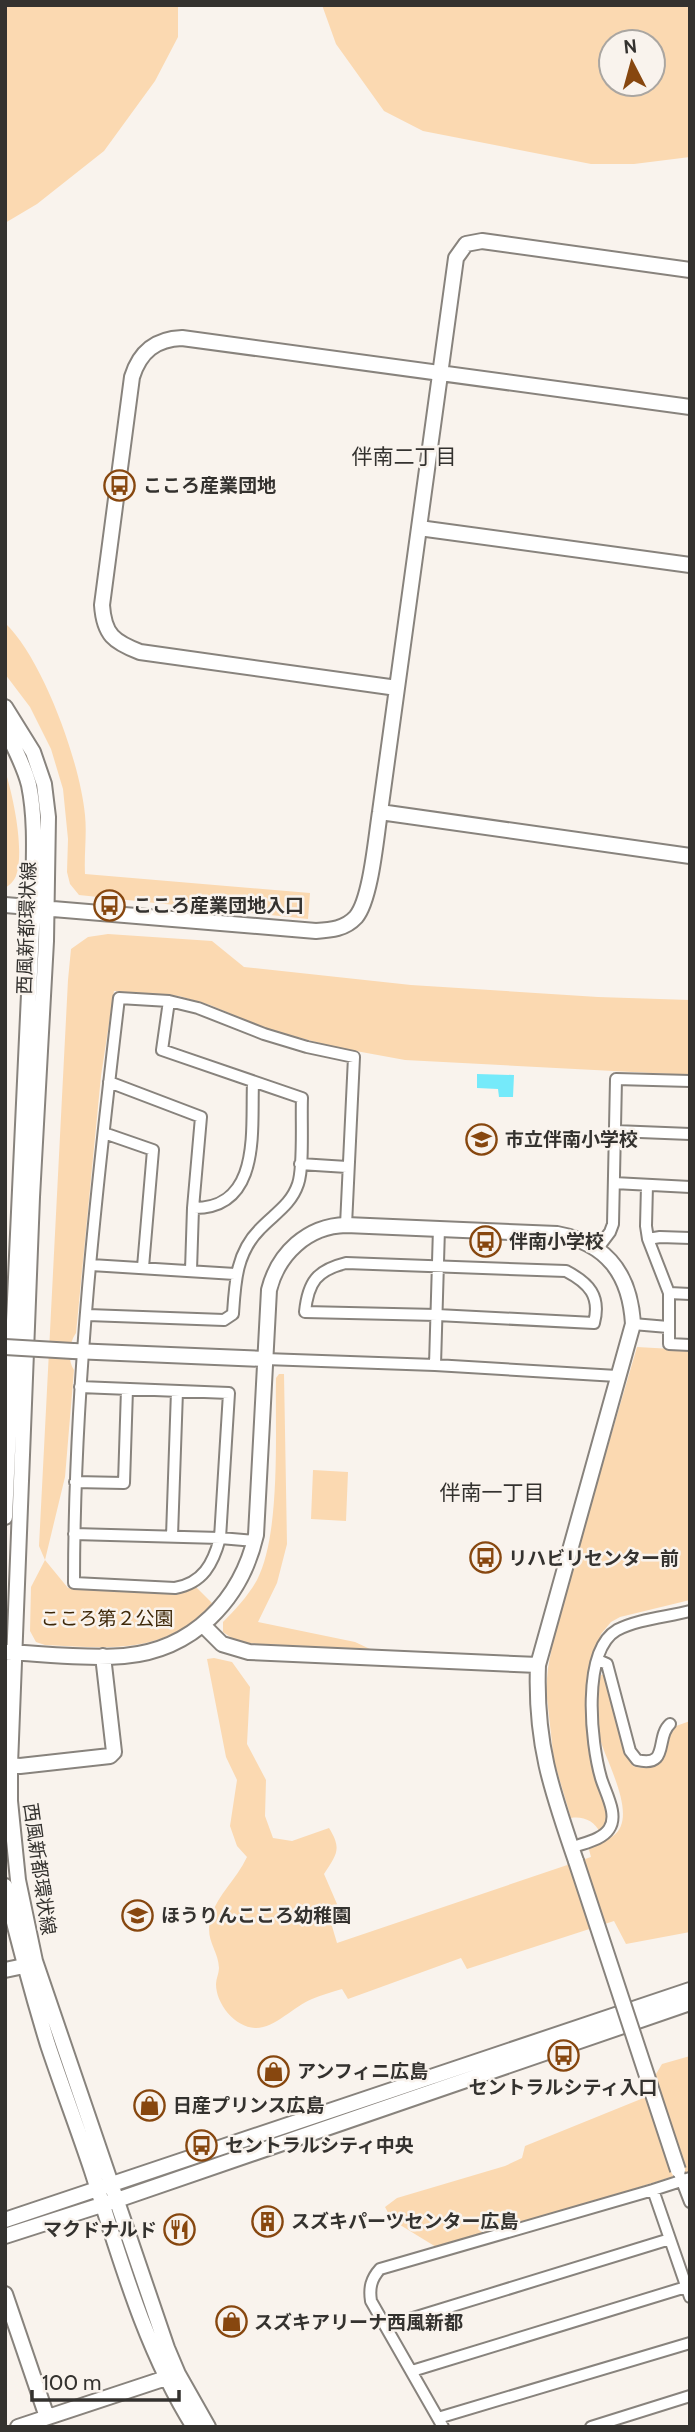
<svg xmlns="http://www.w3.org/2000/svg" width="695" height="2432" font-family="Cabin,'Noto Sans JP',sans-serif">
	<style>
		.green { fill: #fbd9b1; fill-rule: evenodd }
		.water { fill: #75eafa }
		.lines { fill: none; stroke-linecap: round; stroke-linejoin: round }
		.minor-casing { stroke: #88837d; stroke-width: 14 }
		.tertiary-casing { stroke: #88837d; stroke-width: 18 }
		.minor { stroke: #fff; stroke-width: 10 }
		.tertiary { stroke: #fff; stroke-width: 14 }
		.tertiary-bridge-casing { stroke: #88837d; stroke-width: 18; stroke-linecap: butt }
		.tertiary-bridge { stroke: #fff; stroke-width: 14 }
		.labels { text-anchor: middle; stroke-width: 5; stroke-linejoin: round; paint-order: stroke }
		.poi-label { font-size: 19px; font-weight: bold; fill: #34322f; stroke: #f9f3ed; text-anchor: start }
		.street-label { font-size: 19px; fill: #34322f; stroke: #f9f3ed }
		.park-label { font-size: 19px; fill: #3e2809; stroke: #f9f3ed }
		.neighbourhood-label { font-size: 21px; fill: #34322f; stroke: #f9f3ed }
	</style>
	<rect width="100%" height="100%" fill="#f9f3ed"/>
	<path class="green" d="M5,5H178V37L155,81L104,151L37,204L5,223Z
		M322,5H690V157L634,164H591L423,131L384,111L336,44ZM611,42H653V84H611Z
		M5,623C43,659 80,762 85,815C87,834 84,855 85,874L310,893L308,919L79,895L70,884L67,872L68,839L63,789L51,749L30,707L5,674Z
		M5,770C13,796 25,850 16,876C14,881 10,885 5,888Z
		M108,934L212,941L244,967L411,985L598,997L690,1000V1075L405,1060L334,1047L264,1028L210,1005L179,996L114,991L101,1076L76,1333C69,1343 67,1359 74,1370L65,1477L45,1560L68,1588L177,1591L195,1586L212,1603C207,1612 197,1619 188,1625C145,1654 95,1647 45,1645L36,1642L30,1631L31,1587L45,1560L39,1546L68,980L71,949L88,937Z
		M637,1347L690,1350V1600L620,1617L611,1622L601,1634L592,1667L587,1701L609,1821L600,1833C595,1821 583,1816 571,1818L554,1761L546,1689L548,1668L557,1620Z
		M279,1374H284L287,1544L277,1583L258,1622L355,1642L370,1649L239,1643L223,1632V1622C235,1610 248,1596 257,1580C281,1533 275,1433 276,1378Z
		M313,1470L348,1472L346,1521L311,1519Z
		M214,1658L232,1662L250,1687L247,1744L266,1780L265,1816L273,1838L292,1841L329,1828C342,1849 337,1854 324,1874L337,1904L329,1916L337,1943L591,1857L588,1846C596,1843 607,1841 613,1836C640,1817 604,1759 599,1735C595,1718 597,1698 599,1681L601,1675L605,1674L625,1753L633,1766C662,1774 666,1757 668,1732L676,1726L690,1721V1932L626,1944L614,1921L467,1969L461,1958L348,1999L342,1989C332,1992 321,1995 312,1999C294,2006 274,2029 255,2028C235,2027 216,2004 216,1984C216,1979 219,1973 219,1968C218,1948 204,1941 211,1916C219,1893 236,1880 247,1857L237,1846L230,1826L237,1780L226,1757L207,1659Z
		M690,2056V2171L441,2250L392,2220L385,2207L397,2198L505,2166L522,2158L525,2146L641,2099L662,2064Z"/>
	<path class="water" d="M477,1074L514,1075L513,1097H499L498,1089L477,1088Z"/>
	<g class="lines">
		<defs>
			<path id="minor" d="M109,1082L201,1117L193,1208L191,1270
				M615,1131L690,1134
				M104,1133L153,1150L143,1267
				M300,1164L347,1167
				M614,1183L690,1187
				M647,1185L646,1226L648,1239L669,1293V1344L690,1345
				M193,1208C262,1209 251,1129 253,1083
				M648,1239L660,1237L690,1238
				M598,1248L610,1232L613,1224L616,1079L690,1081
				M346,1263L566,1271C589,1283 601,1296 594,1323L437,1315L305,1312C308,1282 317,1270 346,1263Z
				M91,1265L235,1274
				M669,1293L690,1294
				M88,1315L224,1320L233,1314C235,1283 236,1253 260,1229C274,1214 291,1205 298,1184C304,1167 301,1119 302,1098L162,1050L169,1001
				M633,1324L668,1327
				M265,1359L435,1365L617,1376
				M435,1365L439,1228
				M80,1387L229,1393L220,1538C213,1564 203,1583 175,1588L74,1583C74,1387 96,1192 119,998L169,1001L198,1008L264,1034L307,1047L354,1057L346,1225
				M75,1482L124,1483L127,1389
				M74,1534L220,1538L255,1541
				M172,1536L177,1391
				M598,1660L607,1664L630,1751L637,1760C670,1768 655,1737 670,1724
				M571,1848C583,1843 602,1840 609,1829C619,1815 605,1792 601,1778C591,1744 581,1651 617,1630C638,1619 667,1617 690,1611
				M680,2176L690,2202
				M653,2190L690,2297
				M387,2326L670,2239
				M412,2371L686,2287
				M438,2418L690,2343
				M443,2427L371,2301C369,2288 371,2279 380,2269L653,2190L690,2178
				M591,2427L690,2396"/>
			<path id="tertiary" d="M419,528L690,565
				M397,688L140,652C114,642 104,635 102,605L132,377C140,351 156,339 182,338L690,407
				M5,707L33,752L44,784L48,817L46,941L32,1197L10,1765V1801L18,1880L35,1961L167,2348L178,2374L208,2427
				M5,729C14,747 24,765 29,785C37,824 33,867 33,907L5,1517
				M380,812L690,856
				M5,905L316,931C331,930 345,929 356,917C371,899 376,837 380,812L456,258L466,244L482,241L690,270
				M73,1351L265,1359
				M203,1625L222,1644L249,1652L538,1665
				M7,1652C45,1654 86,1659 124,1656C193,1650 241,1600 256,1535L269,1290C278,1254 307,1226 346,1225L557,1234C607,1243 630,1274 633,1324L538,1665C535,1742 551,1789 576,1861
				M10,1765L20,1766L110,1756L114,1752L103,1656
				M5,1886C18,1940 32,1993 48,2045C62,2087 78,2129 92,2171C120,2258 145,2349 194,2427
				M5,1970L24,1966
				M5,2220L690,1990
				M5,2236L117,2200L690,2003
				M5,2294L47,2417
				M18,2427L166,2378"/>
		</defs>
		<use href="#minor" class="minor-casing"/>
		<use href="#tertiary" class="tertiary-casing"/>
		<use href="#minor" class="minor"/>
		<use href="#tertiary" class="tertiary"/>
		<defs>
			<path id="tertiary-bridge" d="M5,1347L73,1351
				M576,1861L678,2170"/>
		</defs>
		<use href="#tertiary-bridge" class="tertiary-bridge-casing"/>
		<use href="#tertiary-bridge" class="tertiary-bridge"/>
	</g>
	<defs>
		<symbol id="bus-ring" viewBox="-11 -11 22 22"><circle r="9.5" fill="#f9f3ed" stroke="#87470f" stroke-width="1.5"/><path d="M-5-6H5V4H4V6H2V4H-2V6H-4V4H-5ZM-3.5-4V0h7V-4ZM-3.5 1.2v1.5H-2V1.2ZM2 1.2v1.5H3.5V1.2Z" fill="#87470f"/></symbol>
		<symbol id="school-ring" viewBox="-11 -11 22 22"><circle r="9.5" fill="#f9f3ed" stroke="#87470f" stroke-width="1.5"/><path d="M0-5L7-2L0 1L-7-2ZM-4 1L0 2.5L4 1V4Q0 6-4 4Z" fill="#87470f"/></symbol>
		<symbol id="shop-ring" viewBox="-11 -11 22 22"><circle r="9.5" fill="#f9f3ed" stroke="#87470f" stroke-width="1.5"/><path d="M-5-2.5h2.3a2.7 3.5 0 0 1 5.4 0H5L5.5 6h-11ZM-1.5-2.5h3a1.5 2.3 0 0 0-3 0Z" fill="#87470f"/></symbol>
		<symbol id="building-ring" viewBox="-11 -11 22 22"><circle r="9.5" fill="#f9f3ed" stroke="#87470f" stroke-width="1.5"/><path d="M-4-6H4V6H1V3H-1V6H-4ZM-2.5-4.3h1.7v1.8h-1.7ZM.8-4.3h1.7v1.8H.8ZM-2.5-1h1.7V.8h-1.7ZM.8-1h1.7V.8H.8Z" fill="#87470f"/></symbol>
		<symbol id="restaurant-ring" viewBox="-11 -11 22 22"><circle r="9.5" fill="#f9f3ed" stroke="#87470f" stroke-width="1.5"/><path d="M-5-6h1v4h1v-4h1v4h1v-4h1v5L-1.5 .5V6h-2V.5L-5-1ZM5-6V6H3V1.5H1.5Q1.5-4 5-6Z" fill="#87470f"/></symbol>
	</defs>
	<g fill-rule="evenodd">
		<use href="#bus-ring" x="102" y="468" width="35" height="35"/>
		<use href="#bus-ring" x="92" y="888" width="35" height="35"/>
		<use href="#school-ring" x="464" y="1122" width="35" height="35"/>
		<use href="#bus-ring" x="468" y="1224" width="35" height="35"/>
		<use href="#bus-ring" x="468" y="1540" width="35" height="35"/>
		<use href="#school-ring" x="120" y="1898" width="35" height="35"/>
		<use href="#bus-ring" x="546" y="2038" width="35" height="35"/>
		<use href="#shop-ring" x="256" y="2054" width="35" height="35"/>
		<use href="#shop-ring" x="132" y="2088" width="35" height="35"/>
		<use href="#bus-ring" x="184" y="2128" width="35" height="35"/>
		<use href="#building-ring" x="250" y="2204" width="35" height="35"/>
		<use href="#restaurant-ring" x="162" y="2212" width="35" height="35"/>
		<use href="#shop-ring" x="214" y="2304" width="35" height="35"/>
	</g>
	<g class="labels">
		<g class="poi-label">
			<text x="143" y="492">こころ産業団地</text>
			<text x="133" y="912">こころ産業団地入口</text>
			<text x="505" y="1146">市立伴南小学校</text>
			<text x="509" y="1248">伴南小学校</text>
			<text x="508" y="1565">リハビリセンター前</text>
			<text x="161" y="1922">ほうりんこころ幼稚園</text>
			<text x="297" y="2078">アンフィニ広島</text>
			<text x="563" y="2094" text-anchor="middle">セントラルシティ入口</text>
			<text x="173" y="2112">日産プリンス広島</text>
			<text x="225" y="2152">セントラルシティ中央</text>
			<text x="291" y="2228">スズキパーツセンター広島</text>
			<text x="157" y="2236" text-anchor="end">マクドナルド</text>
			<text x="254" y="2329">スズキアリーナ西風新都</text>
		</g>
		<g class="street-label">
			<text transform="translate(26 928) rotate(-88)" y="7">西風新都環状線</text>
			<text transform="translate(40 1869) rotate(82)" y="7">西風新都環状線</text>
		</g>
		<g class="park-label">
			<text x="107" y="1625">こころ第２公園</text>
		</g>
		<g class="neighbourhood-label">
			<text x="404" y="464">伴南二丁目</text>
			<text x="492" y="1500">伴南一丁目</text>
		</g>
	</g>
	<rect width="695" height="2432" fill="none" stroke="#34322f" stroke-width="14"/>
	<g transform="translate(632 63) rotate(354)"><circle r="33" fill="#f9f3ed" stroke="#aaa6a1" stroke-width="2"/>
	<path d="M0-5L12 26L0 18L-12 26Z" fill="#87470f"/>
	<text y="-10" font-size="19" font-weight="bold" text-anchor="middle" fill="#34322f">N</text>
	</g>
	<path d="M32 2390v10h147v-10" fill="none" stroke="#34322f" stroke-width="3.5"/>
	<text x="42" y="2390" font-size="21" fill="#34322f" stroke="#f9f3ed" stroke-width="5" paint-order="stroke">100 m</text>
</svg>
